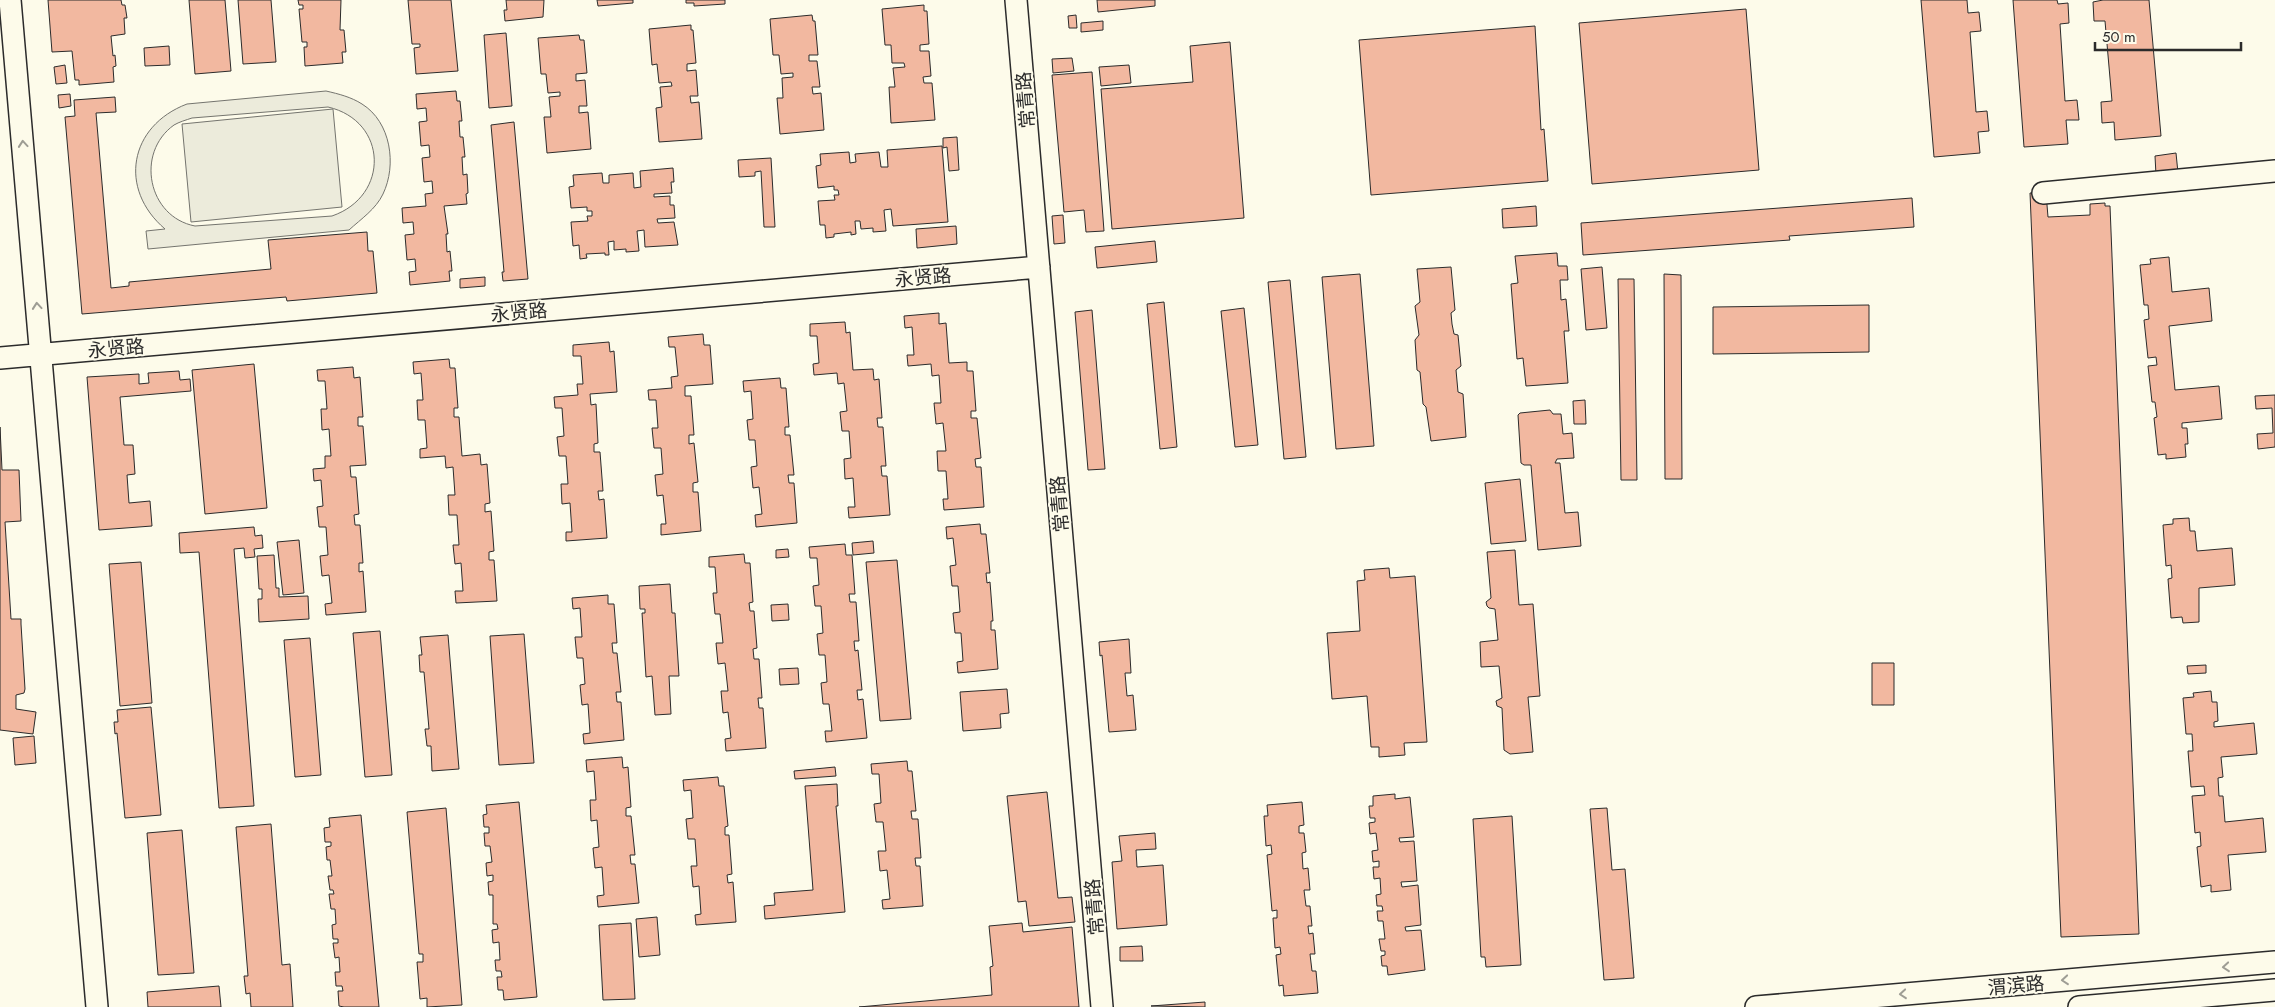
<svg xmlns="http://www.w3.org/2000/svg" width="2275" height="1007" font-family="Jost,'Noto Sans SC',sans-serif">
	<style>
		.green { fill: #ecebdb; stroke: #74746e; fill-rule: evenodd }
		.building { fill: #f2b8a0; stroke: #2b2b2b }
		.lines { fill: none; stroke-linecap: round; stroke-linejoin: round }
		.minor-casing { stroke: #2b2b2b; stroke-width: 24 }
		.minor { stroke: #fdfbea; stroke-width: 21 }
		.oneway { stroke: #9e9d94 }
		.labels { text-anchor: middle; stroke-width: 4; stroke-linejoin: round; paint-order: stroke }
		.street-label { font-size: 19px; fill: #2b2b2b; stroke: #fdfbea }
	</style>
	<rect width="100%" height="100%" fill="#fdfbea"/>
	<path class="green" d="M326,91C339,94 351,97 362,104C391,122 397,165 383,194C376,209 361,219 349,230L148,249L146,231L165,229C118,189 129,126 187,104ZM328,107C388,121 390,196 332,216L195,226C148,217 135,153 174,125C179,122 186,120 192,118Z
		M333,109L342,207L191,222L182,124Z"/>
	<path class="building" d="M48,0H121L122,5H125L127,18H124L125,34L111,36L113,56L115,55L116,66L113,67L114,82L79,85V80H75L72,51L52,52Z
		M189,0H225L231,71L195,74Z
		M238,0H271L276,62L243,64Z
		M298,0H341L340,30H344L346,52H342L343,63L305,66L304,47H307V42H302L299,9H303V5H299Z
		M408,0H451L458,71L416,74L414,48L420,47V44H412Z
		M506,0H544L543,17L505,21L504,10H507Z
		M597,0H633V3L598,6Z
		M686,0H725V4L694,6V3H686Z
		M1097,0H1155V6L1098,12Z
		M1921,0H1967L1968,13L1979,12L1981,31L1970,32L1976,112L1987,111L1989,131L1978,132L1980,153L1934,157Z
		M2013,0H2057L2058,4L2068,3L2069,23L2060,24L2065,101L2077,100L2079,120H2066L2068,144L2024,147Z
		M2103,0H2149L2161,136L2115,140L2114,122L2102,123L2101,102L2112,101L2105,21H2094L2093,2Z
		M924,5V11H927L929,44L920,45V51H929L931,76L923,77L924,83H932L935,120L891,123L889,87H895L893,68L905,67L904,63H892L891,45H885L882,9Z
		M1746,9L1759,170L1592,184L1579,23Z
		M812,15L813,21H815L818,55H809V61H817L820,87H812L813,94L821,93L824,130L780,134L777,98H783L782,78L793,77V73L781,74L779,55H773L770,19Z
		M1076,15L1077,28H1069L1068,16Z
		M1103,21V30L1081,32V23Z
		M691,25V30H693L696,63L687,64V71L696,70L698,96H690L691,103L699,102L702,139L659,142L656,108L662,107L660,87L672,86L671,82L659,83L657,64L652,65L649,29Z
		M1535,26L1541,130L1544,129L1548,181L1371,195L1359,40Z
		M506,33L512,106L489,108L484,35Z
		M579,35L580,40H584L587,73L576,74V81L585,80L587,106H579V113L588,112L591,149L547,153L544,117H551L549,97L560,96V92L548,93L546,74H541L538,38Z
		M1230,42L1244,218L1112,229L1101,89L1193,82L1190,46Z
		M169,46L170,65L145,66L144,48Z
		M1072,58L1074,71L1053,73L1052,59Z
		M65,65L67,83L56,84L54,67Z
		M1129,65L1131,83L1101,86L1099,67Z
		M1092,72L1104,231L1086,232L1084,210L1064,212L1052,75Z
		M456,91L457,101H460L462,121H459L460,137H463L465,157H462L463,175L467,174L468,193L466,194L467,204L444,206L448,234H446L447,252L450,251L452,271H449L450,281L410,285L409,272L416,271L415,259L407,260L405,235L414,234L413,222L403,223L402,208L426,206L425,194L433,193L432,181L424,182L422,158L430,157L429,145L421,146L419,122L427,121L426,108L417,109L416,94Z
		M70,94L71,106L59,108L58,95Z
		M115,97L116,112L96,113L111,288L129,286V282L271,269L268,240L367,232L368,251H373L377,293L287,301L286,297L82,314L65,117L75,116L74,100Z
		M514,122L528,279L503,281L502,272H504L491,125Z
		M957,137L959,170L949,171L947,147L943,148V138Z
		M942,146L948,222L893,226L891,209L884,210L886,231L873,232V228L861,229L860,221H855L856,234L851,235V232L834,234V237L826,238L825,225H820L818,201L835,200L834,195H839L838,190H834V186L818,188L816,166L821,165L820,154L849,152L850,163L856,162L855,154L879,152L881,167H888L887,150Z
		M2176,153L2178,173L2156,175L2155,156Z
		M771,158L775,227H764L761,171L755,172V176L739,177L738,160Z
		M673,168L674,182H671L672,193L654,194V197L670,196V205H674L675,218L657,219L658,223L674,222L678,245L645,247L644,230L637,231L639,251L626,252V249L614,250V241L608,242L609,255H605V253L586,254L587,258L580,259L579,245L573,246L571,222L588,221L587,216H592V211H587V207L571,208L569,187L574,186L573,175L602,173L603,183H609V175L633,173L634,188L641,187L640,171Z
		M2030,193H2046L2048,217L2090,215V204L2105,203V206H2110L2139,934L2061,937Z
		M1912,198L1914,227L1789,236L1790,240L1583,255L1581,223Z
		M1536,206L1537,226L1503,228L1502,209Z
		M1063,215L1065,243L1054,244L1052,216Z
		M956,226L957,244L917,248L916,229Z
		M1155,241L1157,262L1097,268L1095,247Z
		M1557,253L1558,266H1567L1568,280H1560L1561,300L1566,299L1569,331H1564L1568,383L1526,386L1523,358L1517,359L1511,284L1518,283L1515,256Z
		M2169,257L2172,292L2209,288L2212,321L2169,326L2175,390L2219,386L2222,419L2182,423V428H2187L2188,444H2185L2186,457L2166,459V454L2158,455L2154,418L2157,417L2155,402H2152L2148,366L2157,365L2156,357L2148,358L2144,320L2149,319L2148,305H2144L2140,265L2151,264L2150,259Z
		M1451,267L1455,310L1451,313L1452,324L1454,334L1458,335L1461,366L1456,370L1458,392L1463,394L1466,437L1431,441L1426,407L1423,404L1420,372L1417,370L1415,340L1419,335L1415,306L1420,302L1417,269Z
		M1602,267L1607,328L1586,330L1581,269Z
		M1360,274L1374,446L1336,449L1322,277Z
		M1664,274L1681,275L1682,479H1665Z
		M485,277V286L460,288V279Z
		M1618,279H1634L1637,480H1621Z
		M1290,280L1306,457L1284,459L1268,282Z
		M1164,302L1177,447L1160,449L1147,304Z
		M1869,305V352L1713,354V307Z
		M1244,308L1258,445L1235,447L1221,311Z
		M1092,310L1105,469L1088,470L1075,312Z
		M939,313V324L946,323L949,363L967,362V371H973L976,411H971V418H977L981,458L975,459L976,467H981L984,507L944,510L943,499H948L946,471H938L937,451H946L943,423L936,424L934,403H941L939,375L932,376L931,364L908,366L907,355H914L912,327L905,328L904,316Z
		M845,322L846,333L850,332L853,370L873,369L874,380L879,379L882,418H877L878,427H883L886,466H881L882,476H887L890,515L849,518L848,507H855L853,478L845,479L844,459L851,458L849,431H842L840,412L847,411L844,383L838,384L837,373L814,375L813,364L819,363L817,336H810V324Z
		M703,334L704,345H710L713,384L685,386V396H691L694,435H689V444L694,443L698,482L693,483V492H698L701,531L661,535V524H666L663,495L657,496L655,475L663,474L661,448H654L652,428H658L656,400H649L648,390L672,388L671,377L678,376L675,347H669L668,337Z
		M609,342L610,352L614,351L617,392L590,394L591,405L596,404L598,443L594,444V452H600L603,491H598L599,500L604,499L607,538L566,541V532H572L570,503L562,504L561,484H568L566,456H559L557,437L564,436L562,408H555L554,397L578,395L577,384H583L581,356H573V345Z
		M449,359L450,368H455L458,408H454V417H459L462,456L480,454L481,465L487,464L490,503L485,504V512L491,511L494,551L489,552V560H494L497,601L456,603L455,591H463L461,563L455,564L453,545H459L457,515H449L448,495H455L453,467L446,468L445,456L420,458V449L427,448L425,420H418L417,400H423L421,373L414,374L413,362Z
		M254,364L267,508L205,514L192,370Z
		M353,367L354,378L360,377L363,417H358V426H363L366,465L350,466L351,477H356L359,514L354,515L355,525H360L363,563H359V572L363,571L366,612L326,615L325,604L332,603L329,575L322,576L320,556L328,555L326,527H319L317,507L323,506L321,480L314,481L313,469L325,468V456H331L329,429L322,430L321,409H327L325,381H318L317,370Z
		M179,371L180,380L190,379L191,391L120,397L124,445H133L135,474L127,475L129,503L150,501L152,526L99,530L87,377L139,374V384L149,383L148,373Z
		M780,378L781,388H786L789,427H785V435H790L794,475H788L789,483H794L797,523L756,527L755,515L762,514L759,487L753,488L751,467L757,466L755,440H749L747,420L753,419L751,391L744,392L743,381Z
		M2275,395V447L2258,449L2257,434L2273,433L2272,408L2256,409L2255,396Z
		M1585,400L1586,424H1574L1573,401Z
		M1550,410L1553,414H1561L1563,434L1572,433L1574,458L1557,459L1555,463H1560L1565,513L1578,512L1581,546L1538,550L1531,465H1524L1521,463L1518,415L1520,413Z
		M0,427L2,470H19L21,521L5,522L11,619H21V624L25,689L24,693L16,695V709L36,712L33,734L0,730Z
		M1520,479L1526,541L1491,544L1485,483Z
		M2189,518L2190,531H2195L2197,551L2232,548L2235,585L2199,588V622L2183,623L2182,617L2171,618L2168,579L2172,578L2171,565L2166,566L2163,525L2173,524V519Z
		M980,524L981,534H986L990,573H986L987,583L990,582L993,621H991V630H995L998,669L958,673L957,662L963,661L961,633H955L953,613L960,612L958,586H952L950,566L956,565L953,538L947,539L946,527Z
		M254,527L255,536L262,535L263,548L254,549L255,557L245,558L244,548L234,549L254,806L219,808L199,552L180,553L179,533Z
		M299,540L304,593L283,595L277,542Z
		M873,541L874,553L853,555L852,543Z
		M845,544L846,555H852L855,594H849L850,602H856L859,641H854L855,651L858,650L862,690H857L858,700L863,699L867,738L826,742L825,731H832L829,704H823L821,683L827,682L825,655H819L817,634L823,633L821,606H815L813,586L819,585L817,558H810L809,547Z
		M788,549L789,557L776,558V550Z
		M1515,550L1519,605L1533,604L1540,696L1528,697L1533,752L1510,754L1504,750L1502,708L1497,706L1496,701L1502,698L1499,666L1481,667L1480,642L1498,640L1495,609L1489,608L1487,606L1486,602L1491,598L1487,552Z
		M744,554L745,563H750L753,602L749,603L750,611H754L757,648L753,649L754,659H759L762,698H758L759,708H763L766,748L726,751L725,739L731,738L728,712L723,713L721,691H728L725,663L718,664L716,643H723L720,614H715L713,593H717L715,567H709V557Z
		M274,555L276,588H279V597L308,596L309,619L259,622L258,599H262V589H259L257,556Z
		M897,560L911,719L880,721L866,562Z
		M141,562L152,703L120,706L109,564Z
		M1389,568L1390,578L1415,576L1427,742L1404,743L1405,755L1379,757V747H1371L1367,696L1332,699L1327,633L1360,631L1357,581L1365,580L1364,570Z
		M670,584L672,613H675L679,676H669L671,714L655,715L652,676L646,677L642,613H645V609H640L639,586Z
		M608,595V604H614L617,643H612L613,653H617L621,692H616L617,702H621L624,740L584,744L583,734L590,733L588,704L582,705L580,685L585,684L583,658H577L575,637H582L580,608L573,609L572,598Z
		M788,604L789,620L772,621L771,605Z
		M380,631L392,775L365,777L353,633Z
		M524,634L534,763L499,765L490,636Z
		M448,635L459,769L432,771L431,746H427L425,729H429L424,672H420L419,655H422L420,637Z
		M310,638L321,775L295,777L284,640Z
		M1129,639L1131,673H1125L1127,696L1133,695L1136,730L1109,732L1102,655L1100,656L1099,642Z
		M1872,663H1894V705H1872Z
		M2206,665V673L2188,674L2187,666Z
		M798,668L799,684L780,685L779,669Z
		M1007,689L1009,713L1000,714L1001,728L963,731L960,692Z
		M2211,691L2212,702H2217L2218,721L2214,722V727L2254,723L2257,754L2221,757L2223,777L2218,778L2219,796H2223L2225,822L2263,818L2266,852L2228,855L2231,890L2211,892V885L2201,887L2197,847L2201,846L2200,832L2195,833L2192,796L2205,795L2204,786L2191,787L2188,751H2193L2192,734H2186L2183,698L2194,697L2193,693Z
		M151,707L161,815L125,818L117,733L115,734L114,722H118L117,710Z
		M34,736L36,763L15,765L13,738Z
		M622,757L623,768L628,767L631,807L626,808V816H631L635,855H630L631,864H635L639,903L598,907L597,896L604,895L602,867L595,868L593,848L599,847L597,820L591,821L590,800H596L594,771L587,772L586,760Z
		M907,761L908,771H912L916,811H911L912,819H918L921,858H915L916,866H920L923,906L883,909L882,900L890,899L887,870L880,871L878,851H886L883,822H876L874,804L881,803L879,774H872L871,764Z
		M835,767L836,776L795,779L794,771Z
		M718,777L719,786H724L728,826L725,827V835H729L732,874L727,875L728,883L733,882L736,922L696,925L695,915L701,914L699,886L693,887L691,866H697L695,839H688L686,819L693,818L691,790L684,791L683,780Z
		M837,784L838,806H836L845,912L765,919L764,906L775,905L774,893L813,890L805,786Z
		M1047,792L1058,898L1072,897L1075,922L1029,926L1026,901L1018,902L1007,796Z
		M1395,794V799L1410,797L1414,837L1399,838L1400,842L1414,841L1417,881L1401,882L1402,887L1418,885L1421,925L1405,927L1406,931L1421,930L1425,970L1388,975L1387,966H1382L1381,956L1385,955V951H1381L1379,939H1385L1383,921H1378L1377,911H1383L1382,906H1377L1376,895L1381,894L1380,878L1374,879L1373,867H1379V861L1373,862L1372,851L1378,850L1376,833L1370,834L1369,823L1375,822V818H1370L1369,806H1373V796Z
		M519,802L537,997L504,1000L503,990H498L497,977H502L501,971H496L495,960H500L499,942L493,943L492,930L498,929L497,924H493V895H489L488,882L493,881V875L487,876L486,863L492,862L490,846H485L484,833H489V827H484L483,815L487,814L486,805Z
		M1302,802L1304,825L1299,826V833H1304L1306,852L1302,853L1303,869L1308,868L1310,890H1304L1306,906H1310L1312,926H1308L1309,934L1313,933L1315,954H1310L1312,971H1316L1318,993L1284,996L1283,985L1279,986L1276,955L1281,954L1280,947L1275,948L1273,918H1277V910L1272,911L1267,855L1272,854L1271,845L1266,846L1264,816H1268L1267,805Z
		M446,808L462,1005L427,1007V998L420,999L417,962H423V954H419L407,812Z
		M1607,808L1612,870L1625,869L1634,978L1604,980L1590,809Z
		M361,815L379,1007H344L339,1006L338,991H343L342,986H336L335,972H340L339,957L335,958L333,943H338V939H333L332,925L336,924L335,909H331L329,894H334L333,890H330L328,876H332L330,860H327L326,847L331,846V842H325L324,828L330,827L329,818Z
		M1512,816L1521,965L1486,967L1485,957H1481L1473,819Z
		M271,824L282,965L290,964L293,1007H251L250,993L246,994L244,976H248L236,827Z
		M182,830L194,973L158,975L147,833Z
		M1155,833L1156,849L1136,850L1137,867L1163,865L1167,925L1117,929L1112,862L1122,861L1119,836Z
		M657,917L660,955L639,957L636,919Z
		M631,923L635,999L603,1000L599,925Z
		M1022,923L1023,932L1072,927L1079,1007H859L992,995L990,967L993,966L989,926Z
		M1142,946L1143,961H1120V947Z
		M219,986L221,1007H148L147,992Z
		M1205,1002V1007L1151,1006Z"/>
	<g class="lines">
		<defs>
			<path id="minor" d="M10,0L97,1007
				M1016,0L1102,1007
				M2043,193L2275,171
				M0,358L1039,267
				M1756,1007L2275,962
				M2079,1007L2275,990"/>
		</defs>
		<use href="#minor" class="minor-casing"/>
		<use href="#minor" class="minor"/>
	</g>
	<defs><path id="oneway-chevron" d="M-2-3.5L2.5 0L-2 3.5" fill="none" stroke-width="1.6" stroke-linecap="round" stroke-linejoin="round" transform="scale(1.25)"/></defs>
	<g class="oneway">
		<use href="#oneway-chevron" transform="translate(23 144) rotate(-95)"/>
		<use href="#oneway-chevron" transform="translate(37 306) rotate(-95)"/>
		<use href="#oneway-chevron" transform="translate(2226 967) rotate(175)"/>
		<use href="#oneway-chevron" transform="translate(2065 980) rotate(175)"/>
		<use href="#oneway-chevron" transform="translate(1903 994) rotate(175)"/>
	</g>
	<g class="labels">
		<g class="street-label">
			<text transform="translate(1025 100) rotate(-95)" y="7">常青路</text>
			<text transform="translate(923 277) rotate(-5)" y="7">永贤路</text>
			<text transform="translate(519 312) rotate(-5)" y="7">永贤路</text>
			<text transform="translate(116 348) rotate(-5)" y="7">永贤路</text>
			<text transform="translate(1059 504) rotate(-95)" y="7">常青路</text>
			<text transform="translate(1094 907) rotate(-95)" y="7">常青路</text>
			<text transform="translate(2016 985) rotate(-5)" y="7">渭滨路</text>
		</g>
	</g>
	<path d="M2095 42v8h146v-8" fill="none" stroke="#2b2b2b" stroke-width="2.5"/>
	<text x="2102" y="42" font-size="15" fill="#2b2b2b" stroke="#fdfbea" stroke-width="4" paint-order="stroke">50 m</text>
</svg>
